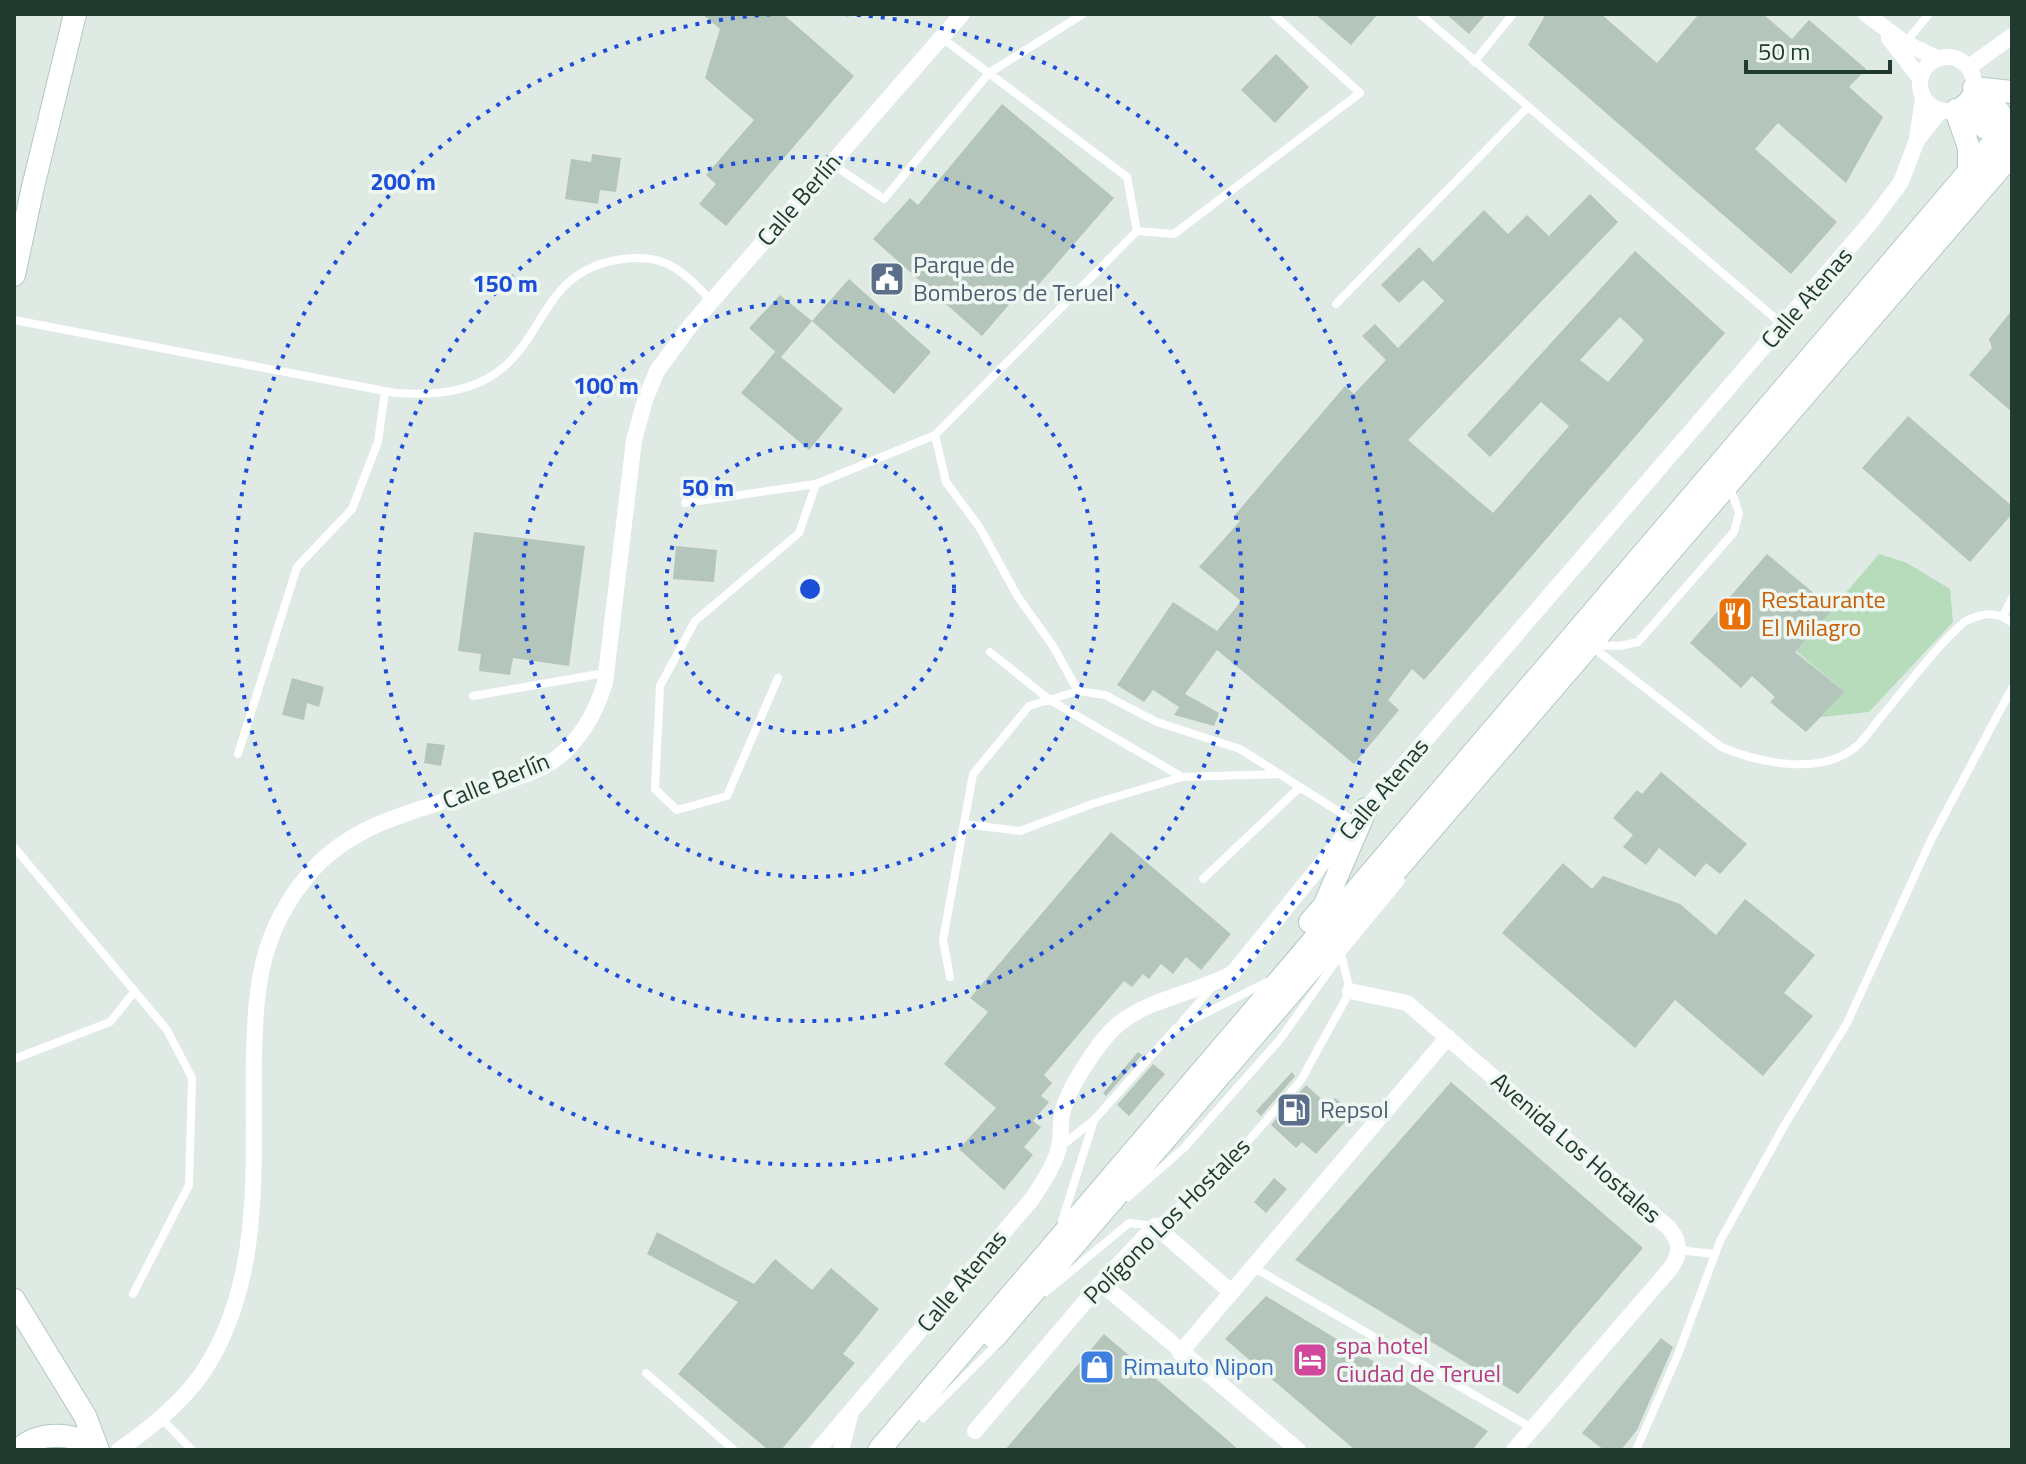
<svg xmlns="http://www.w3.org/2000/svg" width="2026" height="1464" font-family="'Titillium Web',sans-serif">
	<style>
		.green { fill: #b7dcbc }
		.building { fill: #b4c5bc; fill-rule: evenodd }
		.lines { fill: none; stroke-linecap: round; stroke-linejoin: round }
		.secondary-casing { stroke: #b2cabe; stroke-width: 24 }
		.lane { stroke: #fff; stroke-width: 8 }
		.street { stroke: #fff; stroke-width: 16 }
		.secondary { stroke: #fff; stroke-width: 22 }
		.ring { fill: none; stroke: #1d4ed8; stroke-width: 4; stroke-dasharray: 4 8 }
		.labels { text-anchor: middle; stroke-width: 7; stroke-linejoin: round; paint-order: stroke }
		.street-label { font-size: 24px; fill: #203a2f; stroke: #eff7f2 }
		.service-label { font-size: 24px; fill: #4e5e75; stroke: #eff7f2; text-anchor: start }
		.food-label { font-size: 24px; fill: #c56008; stroke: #eff7f2; text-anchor: start }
		.hotel-label { font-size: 24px; fill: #b23c85; stroke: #eff7f2; text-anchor: start }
		.shop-label { font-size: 24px; fill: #366cbe; stroke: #eff7f2; text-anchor: start }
		.centre { fill: #1d4ed8; stroke: #eff7f2; stroke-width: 4 }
		.ring-label { font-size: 24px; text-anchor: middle; font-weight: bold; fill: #1d4ed8; stroke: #eff7f2; stroke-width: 7; stroke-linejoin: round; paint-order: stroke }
	</style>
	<rect width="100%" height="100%" fill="#deeae3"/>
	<path class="green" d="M1879,554L1907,563L1950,589L1953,622L1869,712L1821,717L1845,692L1796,651Z"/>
	<path class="building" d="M702,14H783L854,76L726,226L699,204L716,184L706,175L754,120L705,78L720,29Z
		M1315,14H1378L1351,45Z
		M1446,14H1486L1469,34Z
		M1546,14H1601L1657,63L1699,14H1763L1792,39L1809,20L1866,69L1849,87L1883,117L1846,183L1778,123L1755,149L1837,222L1791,274L1528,45Z
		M1276,54L1309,87L1275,123L1241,90Z
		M1002,104L1114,198L1033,291L1026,285L982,336L873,239L910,198L918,205Z
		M592,154L621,158L616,192L600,190L598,204L565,199L571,159L591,162Z
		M1590,194L1618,222L1408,440L1493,513L1569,426L1541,402L1490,457L1467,435L1635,251L1725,333L1424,680L1412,669L1388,700L1399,710L1354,764L1217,650L1185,694L1219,713L1214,726L1174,715L1179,707L1153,690L1144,702L1117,685L1173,602L1217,631L1241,601L1199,567L1240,521L1234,516L1345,386L1354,394L1386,360L1362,336L1375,324L1398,348L1444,301L1423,280L1399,303L1381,285L1419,247L1433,262L1484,210L1508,234L1527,215L1549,236ZM1620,317L1644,340L1608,382L1580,360Z
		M849,279L931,352L894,394L812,321Z
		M780,295L812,321L781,357L749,328Z
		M2012,310V412L1969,375L1992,348L1989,339Z
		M775,352L843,409L809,450L741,393Z
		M1908,416L2012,506V514L1970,562L1862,468Z
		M474,532L585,546L569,666L513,658L510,675L479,671L481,654L458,651Z
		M676,546L717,550L714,582L673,579Z
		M1767,554L1833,609L1795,652L1845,692L1806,732L1770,702L1775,697L1752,676L1741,688L1690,643Z
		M292,678L324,687L319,707L307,703L304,720L282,715Z
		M427,743L445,745L441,766L424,763Z
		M1661,772L1747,844L1720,874L1706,863L1695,877L1659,848L1646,865L1623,847L1633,835L1613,818L1637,790L1642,794Z
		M1111,832L1231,934L1201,970L1186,957L1173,974L1161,964L1149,979L1143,974L1132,987L1124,981L1044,1075L1052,1083L1041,1096L1049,1102L1033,1121L1041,1127L1024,1147L1033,1155L1004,1190L959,1149L996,1108L944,1064L988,1012L970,998Z
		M1563,863L1592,889L1603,876L1680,904L1716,935L1745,899L1815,955L1784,993L1813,1016L1763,1076L1675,1000L1635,1048L1502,933Z
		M1138,1052L1142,1055L1106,1096L1103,1093Z
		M1153,1064L1165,1074L1129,1116L1117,1105Z
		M1292,1072L1295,1076L1261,1116L1256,1111Z
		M1451,1082L1643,1248L1518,1394L1295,1260Z
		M1306,1085L1328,1105L1335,1098L1353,1113L1316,1154L1302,1142L1296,1148L1271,1125Z
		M1274,1178L1287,1189L1266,1213L1254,1202Z
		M657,1232L754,1284L775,1259L812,1290L831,1268L879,1309L843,1354L855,1363L781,1450H768L678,1374L738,1302L647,1254Z
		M1266,1296L1488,1431L1472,1450H1355L1225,1339Z
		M1104,1334L1239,1450H1005Z
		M1661,1338L1673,1347L1637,1430L1621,1450H1604L1582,1433Z"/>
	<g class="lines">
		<defs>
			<path id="secondary" d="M1974,88L2012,92
				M1970,100L1999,112L2005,129L2003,140
				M1964,106L1985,128L2005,129L2012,124
				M1956,110L1969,148V172
				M14,275L32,191L75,14
				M1310,922L1324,906L1366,809
				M14,1300L85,1416L98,1450
				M994,1338L2012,154
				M18,1450C40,1430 75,1432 97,1450
				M879,1450L2012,121"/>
		</defs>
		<use href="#secondary" class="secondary-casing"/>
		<path class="lane" d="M1420,14L1783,325
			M1905,43L1929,14
			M1474,62L1513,14
			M832,164L884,199L989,73L1083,14
			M1137,231L1174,234L1360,93L1273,14
			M1336,304L1527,108
			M14,320L395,393C427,395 462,394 490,377C548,342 539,270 623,259C667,253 683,272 712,301
			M935,435L946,482L980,528L1018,597L1053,646L1078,691
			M685,503L816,484L935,435L1137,231L1127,177L942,38
			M2003,616L2012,598
			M1590,645L1721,747C1760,763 1822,777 1858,745C1867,736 1874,725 1882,716C1908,685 1933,650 1964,622C1981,613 1997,610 2012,623
			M1595,645L1620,646L1638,642L1734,532L1739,513L1729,485
			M990,652L1050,700L1182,777L1278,774
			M778,678L727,796L677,810L655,789L660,686L695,621L799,533L816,484
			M473,696L605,673
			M238,754L297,567L352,509L378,442L385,391
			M964,824L1020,831L1092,804L1182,777
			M14,847L167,1030L192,1078L189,1185L133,1294
			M1203,879L1300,787
			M950,977L943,940L973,774L1029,706L1078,691L1105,695L1157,722L1240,749L1355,822
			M1181,1023L1214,985
			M14,1059L110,1022L135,991
			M1060,1147L1093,1121
			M1128,1197L1184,1148L1281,1038L1341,954L1401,881
			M1062,1221L1094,1120L1176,1028L1267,982
			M1678,1250L1715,1254
			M1253,1267L1532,1428
			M1046,1292L1129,1223L1155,1226L1225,1168L1301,1080L1350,991L1341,954
			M646,1373L734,1450
			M161,1418L192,1450
			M923,1418L999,1342
			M1636,1450L1677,1357L1720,1241L1784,1126L1847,1023L1931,840L2012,688"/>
		<path class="street" d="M1866,14L1905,43L1937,58
			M1889,38L1920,78
			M1920 84a27 27 0 1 1 54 0a27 27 0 1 1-54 0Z
			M1969,67L2012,36
			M1923,98L1917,140L1940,111
			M1350,991L1407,1003L1669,1228C1681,1243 1681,1254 1670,1269L1514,1450
			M1101,1283L1298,1450
			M1180,1353L1448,1037
			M975,1431L1101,1283L1155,1226L1231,1292
			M119,1450C150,1428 182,1403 203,1372C265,1279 252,1161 254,1055C256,983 261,931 309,874C356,817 436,807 502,783C521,776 541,770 557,758C581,739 596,712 605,683L634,440L645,400L657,371L690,326L962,14
			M818,1450L1032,1199C1042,1184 1052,1169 1058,1151C1062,1139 1060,1126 1062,1114C1067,1089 1101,1037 1121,1022C1154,997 1198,993 1233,973L1366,809L1871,222L1901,182L1917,140
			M841,1450L850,1416"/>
		<use href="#secondary" class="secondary"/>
	</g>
	<g class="ring">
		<circle cx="810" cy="589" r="144"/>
		<circle cx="810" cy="589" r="288"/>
		<circle cx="810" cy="589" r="432"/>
		<path d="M845 14A576 576 0 1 1 775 14"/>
	</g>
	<defs>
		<symbol id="civic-square" viewBox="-11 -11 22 22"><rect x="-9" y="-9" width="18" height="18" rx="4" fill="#5c6f8a" stroke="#eff7f2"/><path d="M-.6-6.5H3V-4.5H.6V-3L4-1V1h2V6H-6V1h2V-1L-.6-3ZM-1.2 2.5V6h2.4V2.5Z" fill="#fff"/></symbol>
		<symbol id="restaurant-square" viewBox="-11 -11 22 22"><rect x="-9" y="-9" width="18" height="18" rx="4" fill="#e8710a" stroke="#eff7f2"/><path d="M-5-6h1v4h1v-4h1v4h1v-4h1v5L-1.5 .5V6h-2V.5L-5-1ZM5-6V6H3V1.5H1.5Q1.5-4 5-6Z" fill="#fff"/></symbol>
		<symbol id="fuel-square" viewBox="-11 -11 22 22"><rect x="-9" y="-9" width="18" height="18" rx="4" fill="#5c6f8a" stroke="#eff7f2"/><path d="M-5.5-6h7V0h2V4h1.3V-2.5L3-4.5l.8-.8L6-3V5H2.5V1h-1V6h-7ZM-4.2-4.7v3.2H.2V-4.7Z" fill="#fff"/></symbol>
		<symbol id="hotel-square" viewBox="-11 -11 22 22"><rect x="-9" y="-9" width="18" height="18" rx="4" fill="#d1479c" stroke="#eff7f2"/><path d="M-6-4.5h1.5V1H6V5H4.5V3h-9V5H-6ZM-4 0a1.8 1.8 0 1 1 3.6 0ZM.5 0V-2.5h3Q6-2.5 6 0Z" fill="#fff"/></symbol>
		<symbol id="shop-square" viewBox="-11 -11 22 22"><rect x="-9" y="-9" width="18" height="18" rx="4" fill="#3f7fe0" stroke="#eff7f2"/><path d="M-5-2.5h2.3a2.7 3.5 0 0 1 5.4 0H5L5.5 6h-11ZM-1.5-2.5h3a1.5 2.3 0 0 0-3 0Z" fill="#fff"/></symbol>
	</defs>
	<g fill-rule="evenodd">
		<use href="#civic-square" x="867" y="259" width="40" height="40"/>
		<use href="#restaurant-square" x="1715" y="594" width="40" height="40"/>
		<use href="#fuel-square" x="1274" y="1090" width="40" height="40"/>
		<use href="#hotel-square" x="1290" y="1340" width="40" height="40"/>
		<use href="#shop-square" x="1077" y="1347" width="40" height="40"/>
	</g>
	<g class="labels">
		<g class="street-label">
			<text transform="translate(799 200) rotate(-49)" y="8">Calle Berlín</text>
			<text transform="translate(1807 298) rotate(-49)" y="8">Calle Atenas</text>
			<text transform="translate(496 781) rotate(-22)" y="8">Calle Berlín</text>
			<text transform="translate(1384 789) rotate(-50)" y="8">Calle Atenas</text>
			<text transform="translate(1576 1148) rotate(41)" y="8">Avenida Los Hostales</text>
			<text transform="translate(1167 1221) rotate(-45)" y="8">Polígono Los Hostales</text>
			<text transform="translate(962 1281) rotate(-50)" y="8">Calle Atenas</text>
		</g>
		<g class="service-label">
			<text x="913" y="273">Parque de<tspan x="913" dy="28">Bomberos de Teruel</tspan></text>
			<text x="1320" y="1118">Repsol</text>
		</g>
		<g class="food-label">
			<text x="1761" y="608">Restaurante<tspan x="1761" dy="28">El Milagro</tspan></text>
		</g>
		<g class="hotel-label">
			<text x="1336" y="1354">spa hotel<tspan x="1336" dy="28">Ciudad de Teruel</tspan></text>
		</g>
		<g class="shop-label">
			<text x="1123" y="1375">Rimauto Nipon</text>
		</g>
	</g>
	<circle cx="810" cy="589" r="12" class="centre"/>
	<g class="ring-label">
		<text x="403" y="190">200 m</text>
		<text x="505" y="292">150 m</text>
		<text x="606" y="394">100 m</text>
		<text x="708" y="496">50 m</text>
	</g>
	<rect width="2026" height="1464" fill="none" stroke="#203a2f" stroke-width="32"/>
	<path d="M1746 60v12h144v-12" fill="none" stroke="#203a2f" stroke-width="4"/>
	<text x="1758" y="60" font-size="24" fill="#203a2f" stroke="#eff7f2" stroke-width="6" paint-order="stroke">50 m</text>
</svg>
